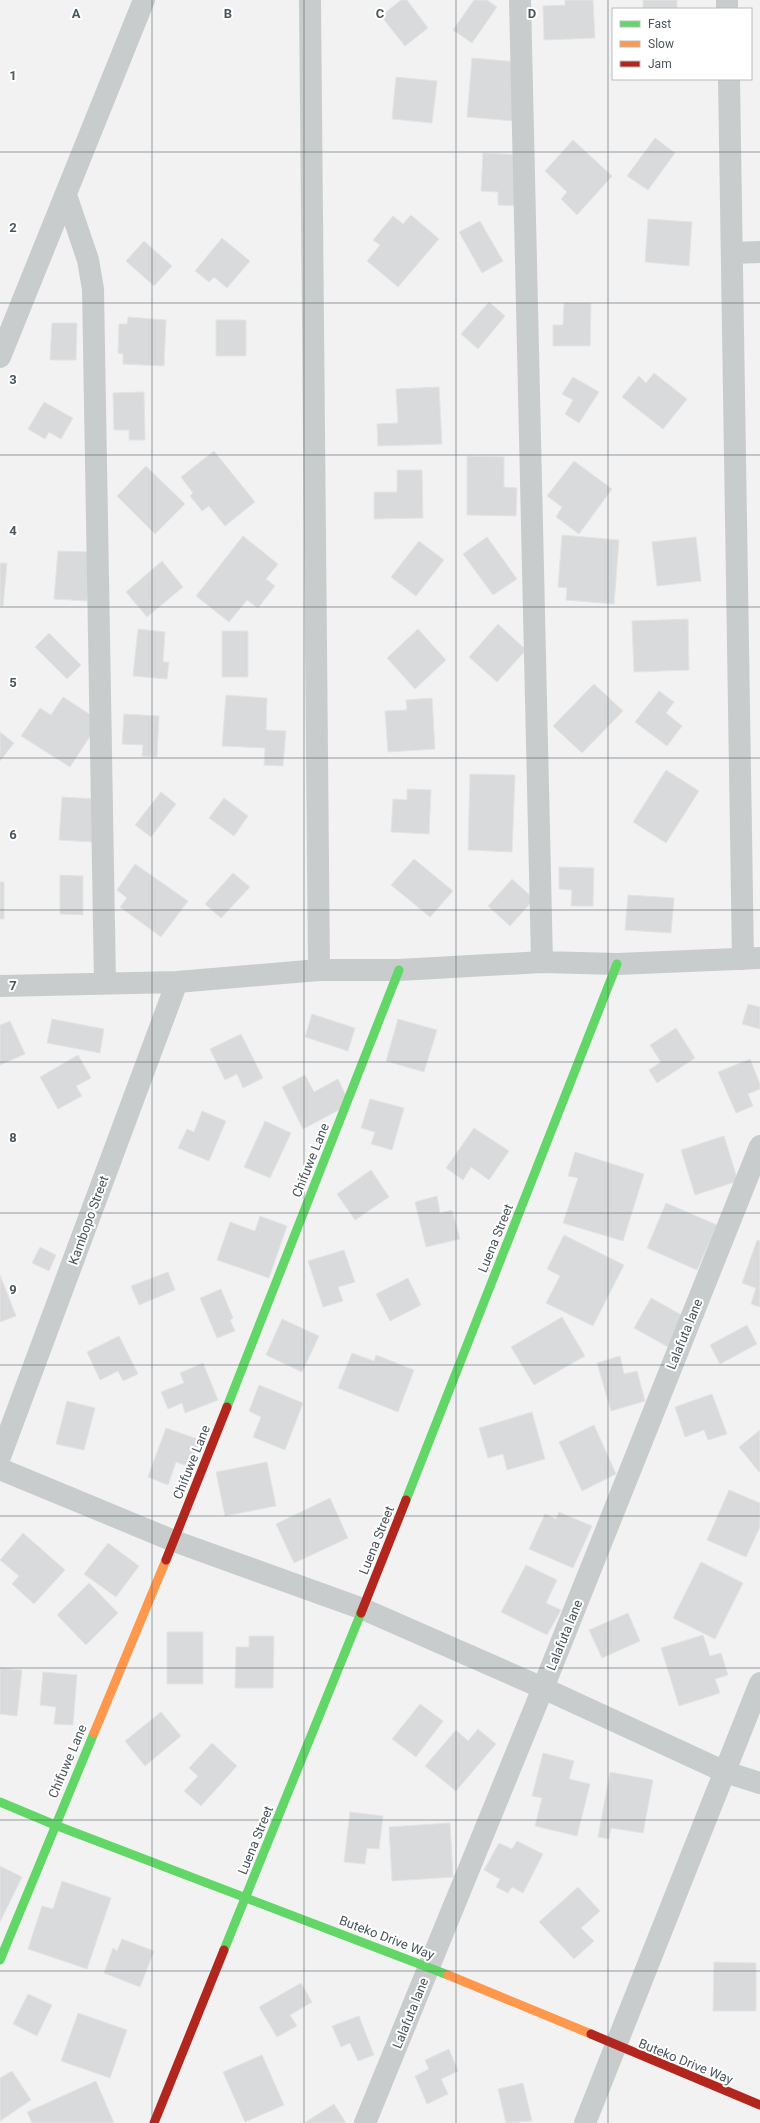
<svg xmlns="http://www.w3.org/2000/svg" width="760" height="2123" font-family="Roboto,sans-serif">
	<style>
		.building { fill: #d9dadb; stroke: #e4e4e4 }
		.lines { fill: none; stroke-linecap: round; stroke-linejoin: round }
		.street { stroke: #c9cccd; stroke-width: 22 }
		.fast { stroke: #63d668; stroke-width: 9 }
		.slow { stroke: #ff974d; stroke-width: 9 }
		.jam { stroke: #b3261e; stroke-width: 9 }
		.grid { fill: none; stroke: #4b565c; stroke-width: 1; stroke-opacity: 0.55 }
		.labels { text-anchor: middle; stroke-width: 4; stroke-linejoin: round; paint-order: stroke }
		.street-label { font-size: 13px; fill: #4b565c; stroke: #fff }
		.grid-label { font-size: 13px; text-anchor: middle; font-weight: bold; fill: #4b565c; stroke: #fff; stroke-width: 4; stroke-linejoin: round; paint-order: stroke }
	</style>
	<rect width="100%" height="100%" fill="#f2f2f2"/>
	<path class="building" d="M401,0H407L428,28L405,46L381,16Z
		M474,0H487L497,7L472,43L453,30Z
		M565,0H593L595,38L544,40L543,6L565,5Z
		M643,0H677V9H643Z
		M472,58L519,62L514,121L467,117Z
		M396,77L437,81L432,123L392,119Z
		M655,138L675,153L648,190L627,176Z
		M573,140L612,176L577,215L561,199L567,192L545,171Z
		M483,153L523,155L520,206L498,205V192L481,191Z
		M411,215L439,239L398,287L367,261L380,245L373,240L393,216L403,224Z
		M648,219L692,222L689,266L645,262Z
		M480,221L503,261L482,273L459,232Z
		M222,238L250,261L227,288L214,277L209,282L195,271Z
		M144,241L172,266L154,286L126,261Z
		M489,302L505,316L478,349L461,334Z
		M564,303H591L590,346H553V325H563Z
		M128,317L166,320L164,366L123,364V354L118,353L119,324H127Z
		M216,320H246V356H216Z
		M52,323H77L76,360H50Z
		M654,373L687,399L663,429L622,397L639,376L646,383Z
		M573,377L599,392L579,423L565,414L573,400L562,394Z
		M439,387L442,444L378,446L377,424L398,423L396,389Z
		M144,392L145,440H129V430H114L113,393Z
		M44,402L73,418L61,439L49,432L45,439L28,429Z
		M214,451L255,502L225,526L209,506L202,511L190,496L193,493L181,477Z
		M467,456L504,457V487L517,488L516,516L467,515Z
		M574,461L612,489L579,534L556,517L562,507L547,496Z
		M146,466L185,504L155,534L117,496Z
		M397,470H422L423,518L374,519V492H397Z
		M562,535L619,540L614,604L566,600L567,588L558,587Z
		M243,536L278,564L266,579L275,586L258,608L247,600L229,622L196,596Z
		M487,537L517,579L493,595L463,554Z
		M696,537L701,581L657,586L652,542Z
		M419,541L444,560L416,596L391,577Z
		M58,551L90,552L87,601L54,599Z
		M162,561L183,587L147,617L126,592Z
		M0,563H7L3,606H0Z
		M688,619L689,670L634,672L632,621Z
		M498,624L526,650L497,682L469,657Z
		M138,629L165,632L163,662H169L167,679L133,676Z
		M418,629L446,660L415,689L387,658Z
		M222,631H248V677H222Z
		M49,633L81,665L67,679L35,647Z
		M594,684L623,711L582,753L553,726Z
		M659,691L674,702L666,713L682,726L667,746L635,722Z
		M226,695L267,698L266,730L286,731L283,766L264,765L265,748L222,746Z
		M63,697L100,721L70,767L21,736L40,708L51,715Z
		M432,698L435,749L388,752L385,711L407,710L406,700Z
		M124,714L159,716L157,757L142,756L143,745L122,744Z
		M0,732L14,743L0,761Z
		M666,770L699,791L666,843L633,822Z
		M470,774L515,775L512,852L468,850Z
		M407,789L431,790L429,834L391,832L393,799L407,800Z
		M161,792L176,804L151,837L135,825Z
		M62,797L95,799L93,842L59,840Z
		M224,798L248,816L234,836L209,818Z
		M414,859L453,891L430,917L391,885Z
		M135,864L188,901L161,937L120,907L127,898L117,890Z
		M559,867L594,868L593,906H571L572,890L559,889Z
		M233,873L250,887L221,918L205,904Z
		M60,875L83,876V915L60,914Z
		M512,879L534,899L510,926L488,906Z
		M0,882H4V919H0Z
		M628,895L674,898L671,933L625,930Z
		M748,1004L760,1007V1029L742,1024Z
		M312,1014L355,1028L348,1051L305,1037Z
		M52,1019L104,1029L100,1053L47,1043Z
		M398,1019L437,1030L424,1072L386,1061Z
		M10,1021L25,1054L0,1065V1025Z
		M676,1028L695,1058L657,1083L649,1070L661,1062L650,1045Z
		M241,1034L263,1078L243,1088L237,1074L225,1080L210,1049Z
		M78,1055L91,1078L76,1086L82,1096L58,1109L40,1077Z
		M750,1059L760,1084V1089L748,1094L753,1106L736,1113L718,1072Z
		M305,1075L314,1092L338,1079L350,1104L303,1129L282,1087Z
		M370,1099L404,1108L392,1150L371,1144L375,1132L361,1128Z
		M202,1111L226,1121L209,1161L178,1148L187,1129L194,1132Z
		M265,1121L291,1133L270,1178L244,1167Z
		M474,1128L509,1151L489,1180L471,1167L463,1180L446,1168Z
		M724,1136L738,1181L695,1195L681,1150Z
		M575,1152L644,1174L623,1241L563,1223L578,1178L568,1176Z
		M371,1170L389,1197L355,1220L337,1194Z
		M437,1196L440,1213L452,1210L460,1239L426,1247L415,1202Z
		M666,1203L717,1225L697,1270L647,1248Z
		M260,1216L287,1226L269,1278L217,1260L230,1222L255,1231Z
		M564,1235L624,1265L593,1326L546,1303L560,1276L547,1269Z
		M757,1240L760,1241V1307L751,1304L756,1288L742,1283Z
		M40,1247L56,1255L49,1271L32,1263Z
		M344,1250L355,1282L338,1287L343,1301L323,1307L308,1261Z
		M168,1272L175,1290L139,1305L131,1286Z
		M0,1275L16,1316L0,1322Z
		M408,1278L421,1305L390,1321L376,1294Z
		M221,1289L233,1318L230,1320L235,1331L217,1338L200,1298Z
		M651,1298L685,1317L668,1347L634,1328Z
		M562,1317L585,1356L534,1385L511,1347Z
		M282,1319L319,1336L302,1372L266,1355Z
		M747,1325L757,1344L720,1364L710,1345Z
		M119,1336L138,1374L123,1381L118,1371L100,1380L87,1352Z
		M352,1353L374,1361L376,1355L414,1370L398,1412L338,1388Z
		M620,1356L624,1374L637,1371L645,1401L611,1411L597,1363Z
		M203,1363L218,1400L185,1413L182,1403L168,1409L161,1392L184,1383L180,1373Z
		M259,1385L303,1403L285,1450L253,1437L261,1417L249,1411Z
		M712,1394L727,1434L708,1440L704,1430L685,1437L675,1407Z
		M67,1401L95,1408L84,1450L56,1444Z
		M532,1412L545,1459L507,1470L503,1454L488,1458L479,1428Z
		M594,1425L616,1474L582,1491L559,1442Z
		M166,1428L200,1440L190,1467L176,1462L168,1485L148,1477Z
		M760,1430V1471L759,1472L739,1447Z
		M267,1462L276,1506L225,1516L216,1472Z
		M729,1490L760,1503V1527L746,1557L707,1540Z
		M330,1498L348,1538L294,1563L276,1524Z
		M559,1512L592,1526L573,1568L529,1549L545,1514L556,1519Z
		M23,1533L65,1570L34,1604L12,1584L19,1576L0,1560Z
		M108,1543L139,1566L116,1597L84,1574Z
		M701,1562L743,1583L715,1639L673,1618Z
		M526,1565L557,1580L546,1603L561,1610L547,1635L501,1612Z
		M89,1583L118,1613L86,1645L57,1615Z
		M628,1613L640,1641L602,1658L589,1630Z
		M167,1632H203V1684H167Z
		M703,1635L710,1656L721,1653L728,1675L715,1679L720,1693L679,1706L661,1648Z
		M249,1636H274L273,1688H235L236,1647H249Z
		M0,1668L22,1670L17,1716L0,1714Z
		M43,1672L77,1675L73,1725L54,1724L56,1707L40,1705Z
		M420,1704L443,1721L416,1757L392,1739Z
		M161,1712L181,1736L145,1766L125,1741Z
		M478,1729L496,1744L456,1791L425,1766L456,1730L468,1741Z
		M212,1743L237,1766L201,1806L184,1791L198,1776L189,1768Z
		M543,1753L574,1761L569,1779L590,1784L577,1836L535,1826L542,1798L532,1796Z
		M610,1772L653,1780L643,1833L611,1828L609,1839L598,1837Z
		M350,1812L383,1816L379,1849L367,1848L365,1864L344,1862Z
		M450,1823L453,1877L392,1881L389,1827Z
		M517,1841L543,1854L523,1893L512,1887L508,1893L496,1887L500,1879L484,1870L499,1843L512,1849Z
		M0,1866L22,1877L0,1922Z
		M62,1881L111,1898L87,1969L28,1949L42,1906L53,1909Z
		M578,1887L600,1911L581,1928L594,1941L574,1959L539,1922Z
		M122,1939L154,1951L140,1987L104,1973L113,1948L117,1951Z
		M714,1962L756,1963V2011H713Z
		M301,1983L312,2002L290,2015L297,2026L277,2037L259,2007Z
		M28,1994L52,2005L37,2036L13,2024Z
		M78,2013L127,2030L110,2078L61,2061Z
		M359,2016L374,2055L358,2061L350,2043L341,2047L332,2026Z
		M449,2049L458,2071L441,2079L448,2094L427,2104L415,2076L429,2069L425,2060Z
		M262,2055L284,2105L245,2122L223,2072Z
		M12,2071L31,2100L0,2121V2078Z
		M96,2081L114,2123H32L27,2112Z
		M523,2083L532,2121L506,2123L498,2089Z
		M334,2104L346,2123H304Z"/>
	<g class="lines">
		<path class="street" d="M310,0L319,970
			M520,0L542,962
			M727,0V9
			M729,79L743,959
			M66,195L88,260L93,289L105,983
			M733,253L760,252
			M0,357L144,0
			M0,986L177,982L319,970H399L542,962L617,964L760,958
			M0,1457L177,982
			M0,1469L174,1541L363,1609L543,1688L725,1772L760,1783
			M365,2123L543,1688L760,1146
			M585,2123L760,1683"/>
		<path class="fast" d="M227,1407L399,970
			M406,1500L617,964
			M0,1802L55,1825L448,1975
			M224,1950L361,1613
			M0,1960L94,1733"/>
		<path class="slow" d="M94,1733L166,1560
			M448,1975L591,2034"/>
		<path class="jam" d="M166,1560L227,1407
			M361,1613L406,1500
			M591,2034L760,2105
			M154,2123L224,1950"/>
	</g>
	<path class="grid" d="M152,0V2123M304,0V2123M456,0V2123M608,0V2123M0,152H760M0,303H760M0,455H760M0,607H760M0,758H760M0,910H760M0,1062H760M0,1213H760M0,1365H760M0,1516H760M0,1668H760M0,1820H760M0,1971H760"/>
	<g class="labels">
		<g class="street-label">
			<text transform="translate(310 1160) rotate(-68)" y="5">Chifuwe Lane</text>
			<text transform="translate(88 1220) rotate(-70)" y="5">Kambopo Street</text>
			<text transform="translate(495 1238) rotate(-68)" y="5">Luena Street</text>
			<text transform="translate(684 1334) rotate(-68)" y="5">Lalafuta lane</text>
			<text transform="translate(191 1462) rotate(-68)" y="5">Chifuwe Lane</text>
			<text transform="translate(376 1540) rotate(-68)" y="5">Luena Street</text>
			<text transform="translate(564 1635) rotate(-68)" y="5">Lalafuta lane</text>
			<text transform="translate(67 1761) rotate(-67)" y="5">Chifuwe Lane</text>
			<text transform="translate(255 1840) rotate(-68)" y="5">Luena Street</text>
			<text transform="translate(387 1937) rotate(21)" y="5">Buteko Drive Way</text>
			<text transform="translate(410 2013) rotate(-68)" y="5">Lalafuta lane</text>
			<text transform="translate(686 2061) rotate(22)" y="5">Buteko Drive Way</text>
		</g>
	</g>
	<g class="grid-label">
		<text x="76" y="18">A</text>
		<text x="228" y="18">B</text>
		<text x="380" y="18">C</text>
		<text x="532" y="18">D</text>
		<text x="13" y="80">1</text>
		<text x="13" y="232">2</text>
		<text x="13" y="384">3</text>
		<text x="13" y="535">4</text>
		<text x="13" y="687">5</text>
		<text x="13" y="839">6</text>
		<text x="13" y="990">7</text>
		<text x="13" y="1142">8</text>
		<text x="13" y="1294">9</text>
	</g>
	<rect x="612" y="8" width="140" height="72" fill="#ffffff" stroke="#b7bbbe"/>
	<rect x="620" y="21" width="20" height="6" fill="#63d668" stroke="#b7bbbe"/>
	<text x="648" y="28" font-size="12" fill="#4b565c">Fast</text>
	<rect x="620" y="41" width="20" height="6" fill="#ff974d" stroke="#b7bbbe"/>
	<text x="648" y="48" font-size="12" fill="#4b565c">Slow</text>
	<rect x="620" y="61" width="20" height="6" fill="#b3261e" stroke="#b7bbbe"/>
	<text x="648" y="68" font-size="12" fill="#4b565c">Jam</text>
</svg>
